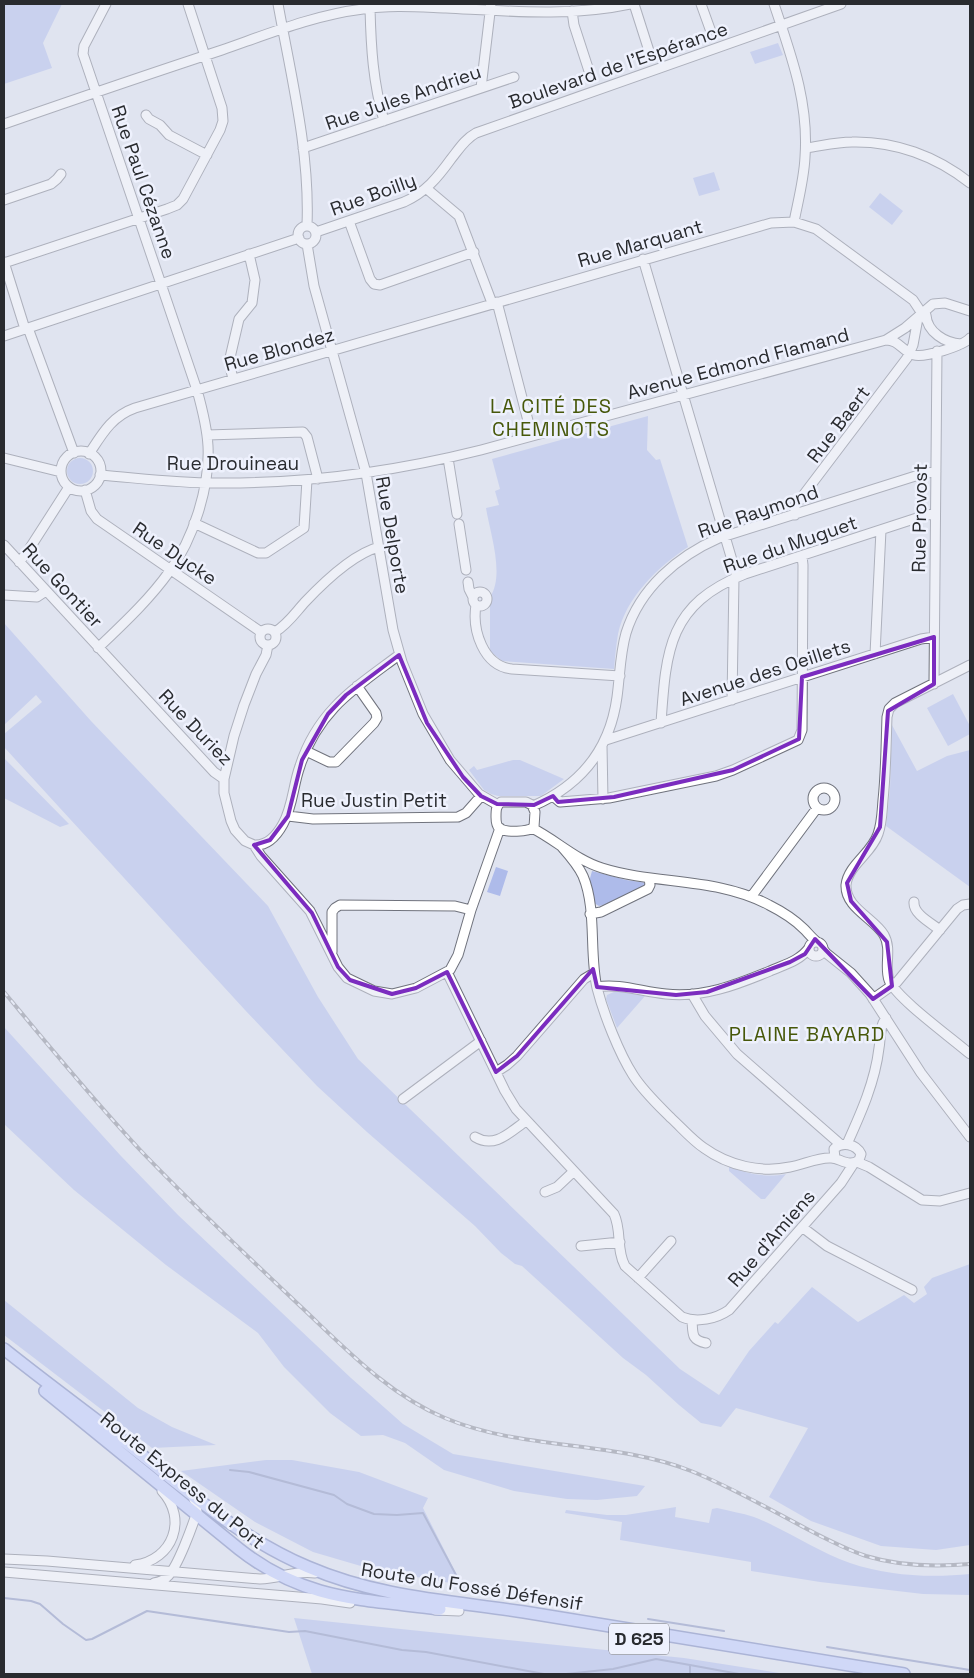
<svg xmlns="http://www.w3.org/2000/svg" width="974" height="1678" font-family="'Space Grotesk',sans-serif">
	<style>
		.green { fill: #aebbea }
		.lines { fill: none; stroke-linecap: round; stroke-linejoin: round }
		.stream { stroke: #7e8bb9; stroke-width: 2 }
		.minor-casing { stroke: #70737d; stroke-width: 11 }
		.major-casing { stroke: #6c7ab6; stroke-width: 14 }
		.minor { stroke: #fff; stroke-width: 9 }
		.major { stroke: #bcc9fe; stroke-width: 11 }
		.rail-casing { stroke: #81848c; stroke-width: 4 }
		.rail { stroke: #eef1fd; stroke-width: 2; stroke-dasharray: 5.5; stroke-linecap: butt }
		.marked { fill: none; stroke: #7b2cbf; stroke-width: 4; stroke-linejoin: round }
		.labels { text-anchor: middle; stroke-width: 5; stroke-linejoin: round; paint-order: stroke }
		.shield { fill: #eef1fd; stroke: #64666d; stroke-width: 1 }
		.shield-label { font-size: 18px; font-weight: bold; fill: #292b2f }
		.street-label { font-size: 19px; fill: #292b2f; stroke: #eef1fd }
		.neighbourhood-label { font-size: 20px; letter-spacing: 1px; fill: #47580a; stroke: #eef1fd }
	</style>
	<rect width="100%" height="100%" fill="#e0e4f0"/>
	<path class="green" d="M4,4H62L43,43L52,68L4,84Z
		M778,43L783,55L755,64L750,52Z
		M714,172L720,190L699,196L693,178Z
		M880,193L903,211L892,225L869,207Z
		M648,416L647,450L656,460L660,459L688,547C658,567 626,597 618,634C616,646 615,658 614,669L502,661L490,651V597C505,575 490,533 486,508L499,505L495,491L500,489L492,459Z
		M67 471a13 13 0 1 1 26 0a13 13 0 1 1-26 0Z
		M4,623L91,721L268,906L318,997L358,1059L680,1369L719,1395L749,1351L775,1322L778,1324L812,1287L858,1322L904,1295L914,1303L927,1294L924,1287L932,1278L970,1264V1545L936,1550L881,1546L811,1521L769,1497L808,1428L736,1408L721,1427L701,1423L679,1405L646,1375L623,1358L522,1266L515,1264L501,1253L475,1226L367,1132L317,1086L245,1010L4,747V734L42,702L36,695L4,725Z
		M953,694L970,726V734L948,746L927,708Z
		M892,725L917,771L947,756L970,750V887L886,826L890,789Z
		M4,758L69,824L60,827L4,798Z
		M513,760H520L564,779L541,796H498L491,794L484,790L469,770L474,766L477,770Z
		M496,867L508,871L500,896L487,892Z
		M592,871L626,880L647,883L645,887L603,905L599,906L594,903L589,882Z
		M616,991L645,996L617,1028L606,999L607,995Z
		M4,1027L121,1156L178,1215L351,1378L403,1424L453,1454L645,1486L637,1496L597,1500L567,1499L514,1491L444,1470L405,1443L383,1435L361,1436L330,1413L284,1367L258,1333L166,1265L74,1190L4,1124Z
		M729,1166C747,1174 766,1178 786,1174L765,1199H761L729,1171Z
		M4,1300L138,1408L172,1427L216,1445L152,1448L4,1335Z
		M266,1460H292L359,1472L428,1498L423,1508L462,1585L371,1569L313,1552L255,1522L181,1471Z
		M676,1507L675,1517L709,1523L712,1509L717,1508C729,1511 742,1513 754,1517C787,1530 816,1551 850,1563C888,1576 930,1578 970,1574V1595L923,1594L820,1582L751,1571V1562L620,1540L622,1522L565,1513L566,1510L607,1515H626Z
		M294,1618L684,1658L786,1674H312Z"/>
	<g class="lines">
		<path class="stream" d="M230,1470L249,1472L334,1495L347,1504L374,1514L397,1515L423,1513L464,1590
			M4,1598L31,1601L40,1604L63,1624L86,1640L92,1639L147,1611L289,1632L305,1631L402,1650L426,1652L544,1674H566L613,1669L656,1659L690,1665
			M648,1619L724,1631
			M827,1647L970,1670
			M690,1674V1665L739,1674"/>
		<defs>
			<path id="minor" d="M278,4C291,76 310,152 307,225
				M634,4L649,51
				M701,4L710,29
				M774,4C791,55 809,102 805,157C804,179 798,201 794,222
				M370,8C371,48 373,82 384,121
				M572,11L574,25L590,74
				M481,88L491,4
				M146,115L149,119L160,125L169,135L207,155
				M4,124C76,99 149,74 222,50C268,34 314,15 363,9C391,5 418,7 446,8C507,11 570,17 630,4
				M303,148L514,77
				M806,148C821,146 836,142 852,142C895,141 936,156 970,183
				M427,189L459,216L492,303
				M4,200L51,184L57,179L61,174
				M349,221L370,279L374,284L380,285L474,252
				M298 235a9 9 0 1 1 18 0a9 9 0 1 1-18 0Z
				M316,232L404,202C425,193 438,177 451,159C459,149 465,139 476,133L841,4
				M307,244L314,286L366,473L393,630L402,662L423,714L450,760L479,794L498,805
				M643,259L737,577
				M4,262L25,329
				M4,263L167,209L177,205L183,199L220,130L223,121L222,108L188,4
				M497,302L532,436
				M926,315C927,332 945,343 961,344
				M28,328L74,453
				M4,336L299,238
				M886,340C899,340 902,351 914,355C924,358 963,346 970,338
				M233,379L229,362L239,319L252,303L255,280L249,254
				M207,435L303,432L307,437L318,479
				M61 471a20 20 0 1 1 40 0a20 20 0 1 1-40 0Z
				M89,454C102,434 112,416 135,408L771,223L794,222L816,229L913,300L927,321
				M4,458L61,472
				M448,458L457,514
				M100,475C138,478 176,483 214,483C304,484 393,472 481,450L886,340L905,328L933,304L945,303L970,311
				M85,490L91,511L97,519L261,632
				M795,515V506L907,358L913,345L918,318
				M194,523L258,553H266L304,528L307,480
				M459,524L466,570
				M4,545L214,772L224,779
				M19,562L26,554L69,487
				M468,582L469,589L473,597
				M473 599a7 7 0 1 1 14 0a7 7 0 1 1-14 0Z
				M4,595L37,597L46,591
				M476,605C472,630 483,666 512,669L620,676
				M260 637a8 8 0 1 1 16 0a8 8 0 1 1-16 0Z
				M275,632C288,624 295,613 305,602C323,583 353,554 379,547
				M268,645L266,655L256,674L244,705L234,736L224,779V793L231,821L235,830L245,841L254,845L261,856L310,911L338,967L347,978L374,991L392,994L416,988L450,970L458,955L471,910L500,828
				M98,648C123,624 149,600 169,572C193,540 210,487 208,446C207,427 202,408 197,390L83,54L84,46L106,4
				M875,654L881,530
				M970,665L895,703L889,709L887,717C886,745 886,772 883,800C882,812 882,823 878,834C872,853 848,865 846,885C845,908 874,918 884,935C892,949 884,966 889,980C896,998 953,1039 970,1054
				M934,684L937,351
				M732,700L734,578
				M661,723C666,649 669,604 745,574L926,515L935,514
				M606,740L921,639L934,637
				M602,746L603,799
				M306,751L329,762H336L374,723L377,718L376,713L357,686
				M813 799a11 11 0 1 1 22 0a11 11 0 1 1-22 0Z
				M553,796L560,802L609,798L716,776L733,770L798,740L802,730L803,565L802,556
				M501,802H526L532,805L535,812L534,827C528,832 506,833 499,828C496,825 496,821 496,817C496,810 496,806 501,802Z
				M533,806C581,785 610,749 617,697C620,675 620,654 626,633C640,588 678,556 719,538L925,473L936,472
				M288,816L313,819L458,817L466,813L481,796
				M532,828C556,840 576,860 602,868C656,885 717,877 769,905C781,911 794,919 804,929C808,933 812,938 817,942
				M254,845C268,846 277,835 283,824C293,806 293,785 300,766C318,710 355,688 399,655
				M561,846C569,855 578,865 583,876C597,909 589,953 597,988C604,1015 619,1053 633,1075C643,1091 658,1105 671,1118C682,1128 692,1140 704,1148C729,1166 761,1173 790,1167C803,1165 818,1157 831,1158C840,1158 849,1168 859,1160L861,1154C856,1144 842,1141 834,1149L835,1158
				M751,897L817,808
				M914,902C913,914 931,923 940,930
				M590,914L601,912L648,889L650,885L649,878
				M809 949a7 7 0 1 1 14 0a7 7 0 1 1-14 0Z
				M823,949L826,953L851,973L870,994L921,1073L970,1137
				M332,952V912L335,908L340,905L455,906L471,910
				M447,972L505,1091L516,1109L614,1214C622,1231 616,1250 625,1266L682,1317C697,1323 716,1319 729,1310L841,1183L854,1163
				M597,987C619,983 643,992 666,994C703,998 736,985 770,971C783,965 800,961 809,948
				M692,994L705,1016L737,1054L840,1144
				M873,999L897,982L957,909L963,905L970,904
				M496,1072L507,1065L517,1056L584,979L594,973
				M403,1099L481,1041
				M475,1137C495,1149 510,1132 526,1121
				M847,1144C861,1113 875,1082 879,1048C881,1037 879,1027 886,1018
				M857,1162L869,1167L922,1200L940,1201L970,1193
				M545,1192L557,1187L574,1171
				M802,1227L827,1246L912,1290
				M581,1246L620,1242
				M638,1278L671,1241
				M692,1320C693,1334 691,1340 706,1343
				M4,1559L47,1561L260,1579C280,1579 293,1570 315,1573
				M135,1565C173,1560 188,1519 162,1491
				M4,1572L322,1599L350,1603
				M154,1583C159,1582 164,1581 168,1576C178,1566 192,1527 197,1512L196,1504L192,1495
				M435,1610L459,1611"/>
			<path id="major" d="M4,1349C44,1381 85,1411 125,1442C185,1488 237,1537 308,1567C377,1597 451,1601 524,1612C651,1633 778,1654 904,1674
				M45,1391L239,1549C305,1601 362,1599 440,1609"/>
		</defs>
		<use href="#minor" class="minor-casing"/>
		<use href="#major" class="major-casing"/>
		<use href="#minor" class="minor"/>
		<use href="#major" class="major"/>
		<defs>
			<path id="rail" d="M4,992C49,1046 94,1101 142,1152C192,1204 245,1254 298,1304C343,1346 387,1394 445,1418C524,1451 612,1440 691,1471C731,1487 769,1509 807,1529C826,1539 845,1549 866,1556C899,1566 935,1567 970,1564"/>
		</defs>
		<use href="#rail" class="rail-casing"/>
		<use href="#rail" class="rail"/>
	</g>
	<path d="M0 0H974V1678H0ZM934,637V684L888,711L880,827L847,883L851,901L887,942L892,986L873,999L815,939L805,954L790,962L707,992L676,995L597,987L593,969L517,1056L496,1072L447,972L416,988L392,994L350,980L338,967L312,913L254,845L270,840L288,816L302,760L328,714L346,695L399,655L427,723L463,777L481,796L497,804L534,805L553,796L558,802L614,797L733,770L799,739L802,677Z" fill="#e0e4f0" fill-opacity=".55" fill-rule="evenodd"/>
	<path class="marked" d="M934,637V684L888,711L880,827L847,883L851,901L887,942L892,986L873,999L815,939L805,954L790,962L707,992L676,995L597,987L593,969L517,1056L496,1072L447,972L416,988L392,994L350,980L338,967L312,913L254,845L270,840L288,816L302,760L328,714L346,695L399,655L427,723L463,777L481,796L497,804L534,805L553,796L558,802L614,797L733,770L799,739L802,677Z"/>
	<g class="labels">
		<rect class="shield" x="609" y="1623.5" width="60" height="31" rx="4"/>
		<g class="shield-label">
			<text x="639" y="1645">D 625</text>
		</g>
		<g class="street-label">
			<text transform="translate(618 65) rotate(-19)" y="7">Boulevard de l'Espérance</text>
			<text transform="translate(403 97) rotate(-19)" y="7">Rue Jules Andrieu</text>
			<text transform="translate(144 182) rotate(71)" y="7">Rue Paul Cézanne</text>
			<text transform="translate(373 194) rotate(-20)" y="7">Rue Boilly</text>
			<text transform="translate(640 243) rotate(-16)" y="7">Rue Marquant</text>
			<text transform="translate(279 349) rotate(-16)" y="7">Rue Blondez</text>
			<text transform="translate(738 363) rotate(-15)" y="7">Avenue Edmond Flamand</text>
			<text transform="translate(838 424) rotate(-53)" y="7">Rue Baert</text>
			<text x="233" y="470">Rue Drouineau</text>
			<text transform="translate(758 511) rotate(-19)" y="7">Rue Raymond</text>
			<text transform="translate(919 518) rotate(-89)" y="7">Rue Provost</text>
			<text transform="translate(393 535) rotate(80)" y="7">Rue Delporte</text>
			<text transform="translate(790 544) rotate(-19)" y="7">Rue du Muguet</text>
			<text transform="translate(175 553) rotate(34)" y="7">Rue Dycke</text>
			<text transform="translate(63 585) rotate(47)" y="7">Rue Gontier</text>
			<text transform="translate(765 672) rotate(-18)" y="7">Avenue des Oeillets</text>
			<text transform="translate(196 727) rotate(46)" y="7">Rue Duriez</text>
			<text x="374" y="807">Rue Justin Petit</text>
			<text transform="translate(771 1238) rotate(-49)" y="7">Rue d'Amiens</text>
			<text transform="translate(183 1480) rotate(39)" y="7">Route Express du Port</text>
			<text transform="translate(472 1586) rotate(9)" y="7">Route du Fossé Défensif</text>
		</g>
		<g class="neighbourhood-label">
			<text x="551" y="413">LA CITÉ DES<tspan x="551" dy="23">CHEMINOTS</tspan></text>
			<text x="807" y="1041">PLAINE BAYARD</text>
		</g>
	</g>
	<rect width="974" height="1678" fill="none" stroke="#292b2f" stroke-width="10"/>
</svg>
